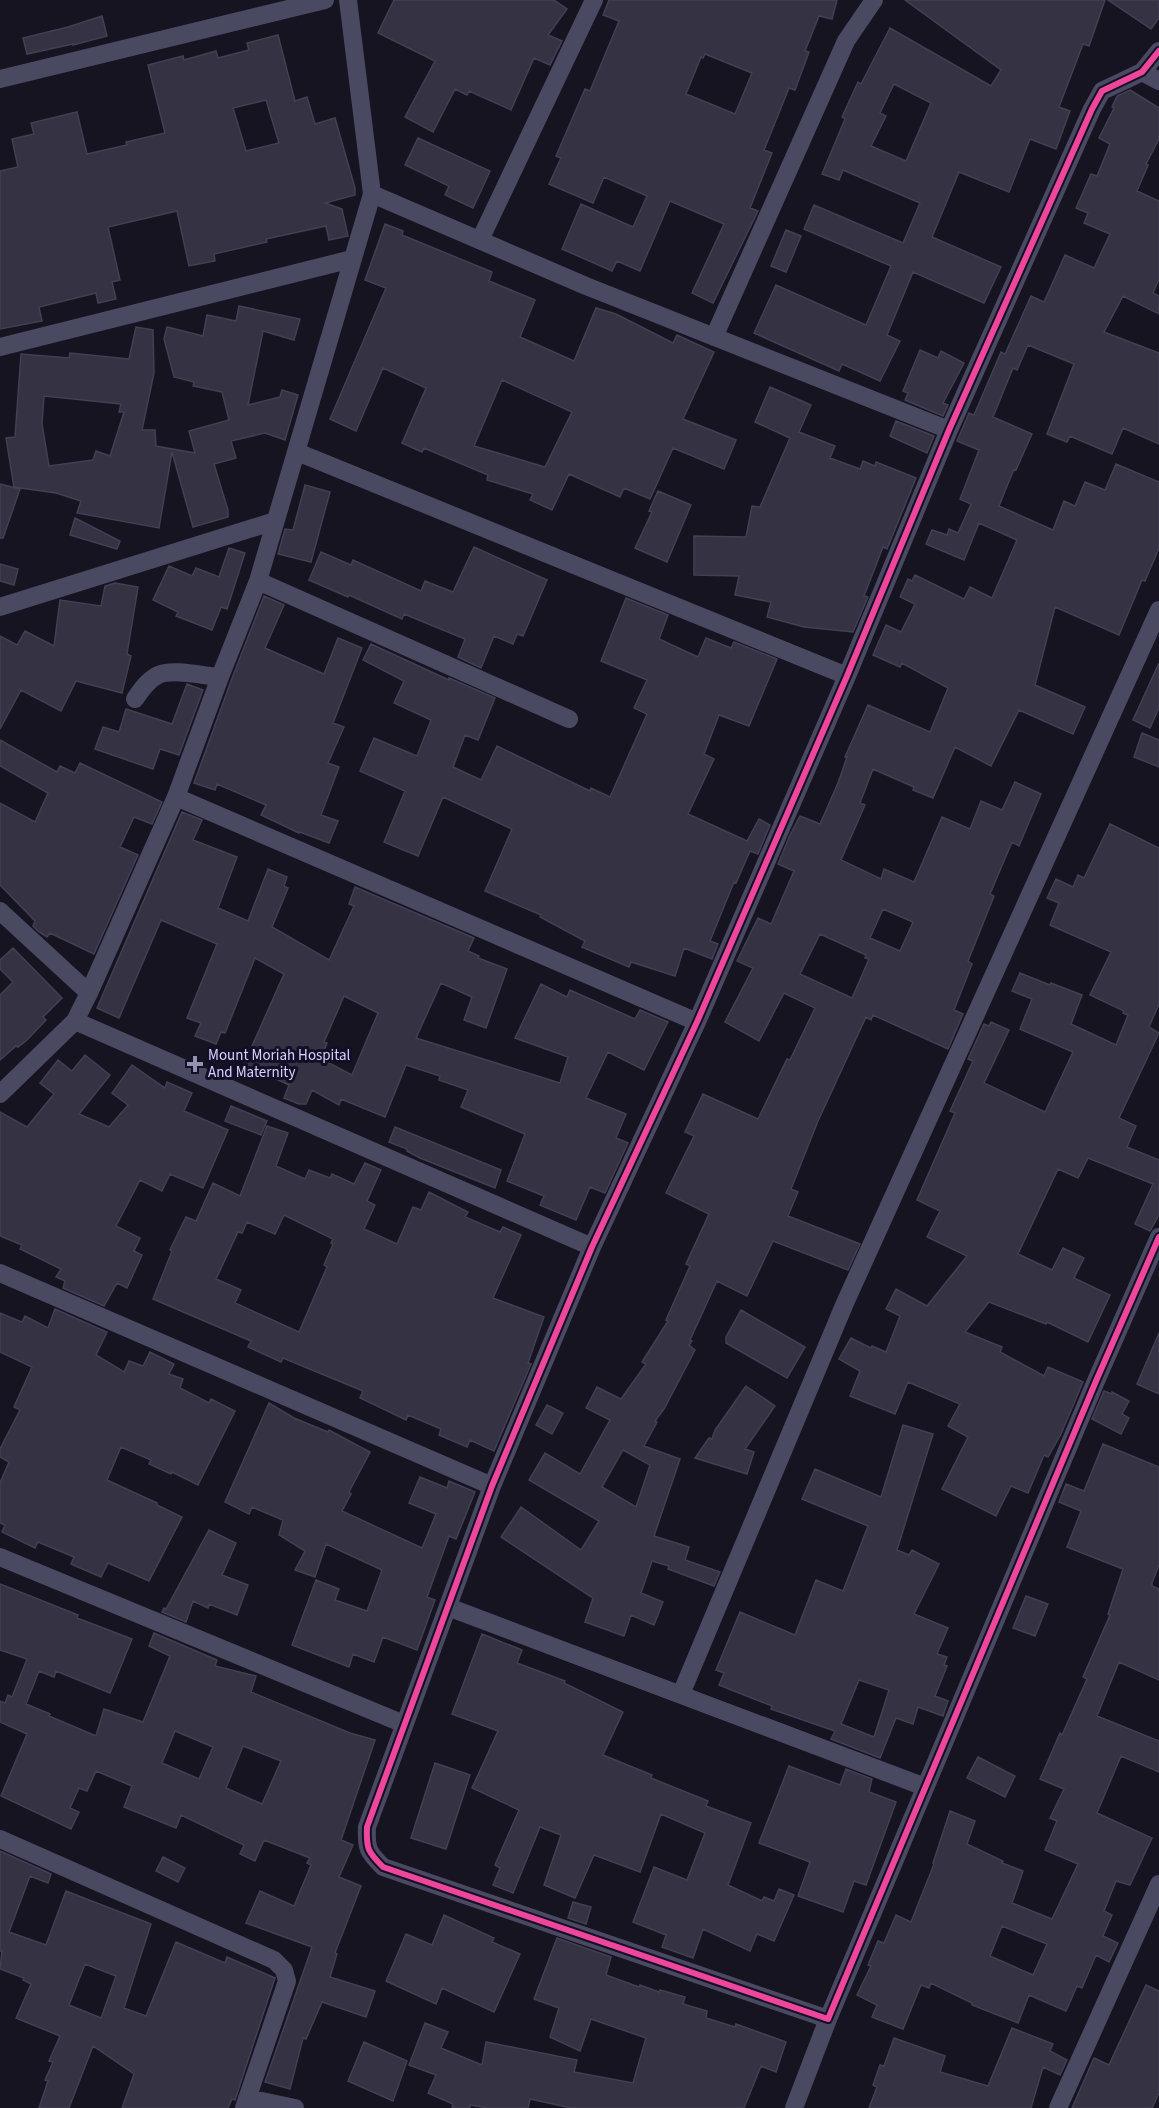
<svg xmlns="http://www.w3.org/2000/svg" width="1159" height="2108" font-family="'Source Sans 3',sans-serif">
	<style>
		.building { fill: #343243; stroke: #433f54; stroke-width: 1.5; fill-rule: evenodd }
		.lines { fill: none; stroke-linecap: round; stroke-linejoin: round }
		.minor { stroke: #4a4962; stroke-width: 18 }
		.cycleway-casing { stroke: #130f26; stroke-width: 10 }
		.cycleway { stroke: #ed469a; stroke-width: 6 }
		.poi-dot { fill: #9591b1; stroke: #130f26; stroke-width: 2 }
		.labels { text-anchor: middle; stroke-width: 6; stroke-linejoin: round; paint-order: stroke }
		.poi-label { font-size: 15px; fill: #d9d4ff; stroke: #130f26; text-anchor: start }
	</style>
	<rect width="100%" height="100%" fill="#161421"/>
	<path class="building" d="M394,0H554L567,9L548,35L562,41L550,65L534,58L511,110L469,91L467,95L455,89L433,132L405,117L435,61L378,33Z
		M609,0H837L832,19L819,16L805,51L809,52L795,90L789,88L764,150L772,153L750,208L758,211L713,303L692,293L724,224L670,201L640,271L617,261L612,271L562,249L581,204L633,227L647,196L604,177L593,203L549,184L561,158L556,156L585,89L590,91L619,21L603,15ZM705,54L752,73L735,114L686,94L701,57L703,58Z
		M905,0H1105L1089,46L1083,44L1059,107L1070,111L1056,149L1030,139L1009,192L959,172L932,237L1001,267L984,303L913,272L887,335L900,341L880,381L842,364L839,371L754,333L776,285L866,325L891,266L804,229L814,205L903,243L920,203L843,170L839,180L822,174L845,119L842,117L858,82L861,84L890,28L991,86L1001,70ZM894,84L931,103L906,161L871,146L886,116L880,113Z
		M1108,0H1159V18L1151,29Z
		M102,16L107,36L73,45V44L27,54L23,38L68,27Z
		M278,35L295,101L307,97L315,124L335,118L355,188V195L325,203L342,209L348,236L329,240L326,226L266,239L267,242L214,254L215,261L189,266L177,211L108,227L120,280L112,282L116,299L98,303L96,293L39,307L42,321L0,329V171L18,167L12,139L34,134L31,123L77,112L87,154L127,145L126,142L165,133L148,65L183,56L184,60L216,51L218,58L249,50L247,43ZM266,100L279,143L246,151L233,108Z
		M1130,90L1159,108V139L1146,164L1148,165L1137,191L1159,201V279L1153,293L1159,296V314L1123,296L1104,332L1159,353V444L1123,428L1112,454L1070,436L1067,442L1047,434L1074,364L1028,345L1017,370L1013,368L993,417L1032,434L1016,470L1014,469L999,506L1053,530L1064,501L1075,506L1085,482L1105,490L1116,464L1159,482V548L1145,581L1142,580L1119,635L1055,607L1035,685L1085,707L1073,734L1019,710L991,766L955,747L933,798L913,790L914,787L873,769L860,803L865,805L841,860L881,879L884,869L914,882L942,817L970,829L981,801L1002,810L1015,782L1041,794L1019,846L1012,842L990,894L994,896L968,961L972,964L954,1010L963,1014L948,1049L873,1015L871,1020L866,1017L818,1121L791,1189L798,1192L788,1216L860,1244L848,1270L773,1241L747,1296L717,1281L690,1340L692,1341L689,1345L695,1350L664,1409L655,1421L657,1422L644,1446L680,1459L654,1536L689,1547L685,1560L720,1572L714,1586L668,1569L669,1566L652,1561L641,1593L663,1602L654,1625L631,1615L624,1636L585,1622L593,1598L501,1537L521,1507L581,1550L599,1521L529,1480L545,1453L580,1474L610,1420L586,1408L597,1387L621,1399L646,1364L642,1362L668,1321L666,1320L690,1266L686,1264L709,1214L666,1193L694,1136L685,1132L703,1094L758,1119L787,1059L790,1060L815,1008L784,993L759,1041L725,1022L753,968L737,961L758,918L771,924L794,871L778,864L790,835L800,816L820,824L838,783L847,757H845L868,705L930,732L948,688L902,663L900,667L873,655L886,625L901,632L915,604L900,597L908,579L912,581L915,575L964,599L970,587L992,598L1017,540L979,523L964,560L926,544L932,530L947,535L949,529L958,533L971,504L960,499L979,450L957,441L969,413L974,415L1001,352L1005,354L1031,296L1044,302L1065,255L1094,268L1110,234L1084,223L1088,213L1076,208L1091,174L1097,176L1110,144L1099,138L1114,108L1112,107L1117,96ZM883,909L913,922L900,951L870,938ZM820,934L866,955L865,958L869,959L852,998L800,974ZM623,1450L650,1465L636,1507L602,1487Z
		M418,138L490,171L473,208L445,195L449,186L405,165Z
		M385,224L403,231L402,235L492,272L489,281L535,300L520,337L574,361L596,308L616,314L673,343L677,335L714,352L683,419L736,440L724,469L673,448L650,499L624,488L620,497L569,474L552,510L530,500L533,494L487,480L488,475L424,448L422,452L402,443L426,388L383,368L356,431L330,419L386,288L365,280ZM502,380L572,412L545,467L474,446Z
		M786,230L801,236L786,272L771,266Z
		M239,306L300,319L294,340L263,331L248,405L280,397L282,390L298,395L285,440L265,433L231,441L236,458L214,464L228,510V517L193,527L172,452L159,528L77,513L81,501L56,493L14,487L6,438L15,437L21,354L69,358L70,353L129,359L136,327L153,330L154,373L142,430H155L156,446L195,453L189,431L229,420L222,392L193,386L194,382L174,377L164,339L167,327L203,336L207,315L236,321ZM44,396L121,404L119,412H124L110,456L96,451L93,460L49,466L42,424Z
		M920,350L938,358L941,351L964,363L943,403L948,405L943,416L905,400L908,393L903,391Z
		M770,387L811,405L799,432L835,446L830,458L860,469L863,461L875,466L876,462L916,478L887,549L883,547L864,596L868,597L853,632L804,627L767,617L771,602L735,595L739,576L694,575V536L746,537L752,506L760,507L790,438L755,422Z
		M896,421L934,436L927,453L890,436Z
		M0,484L20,489L3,538H0Z
		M305,485L330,492L311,562L278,554L285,529L293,530Z
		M658,491L691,505L667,562L635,548L652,512L649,511Z
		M75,518L120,541L117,549L70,535Z
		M474,547L547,580L523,636L517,634L513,644L494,636L481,668L458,657L465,639L404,614L402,619L349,595L348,597L309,580L321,552L351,565L353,560L421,591L425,581L453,592Z
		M229,548L245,553L227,609L221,607L212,630L176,616L178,612L153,600L169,566L192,576L196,568L219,577Z
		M0,564L18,569L14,585L0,581Z
		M115,583L138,587L127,654L131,656L122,693L76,681L61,711L21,690L0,729V636L17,645L25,631L54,646L60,600L101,606L105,586Z
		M264,596L284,605L265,648L324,674L338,638L362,648L333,723L344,727L328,763L339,767L321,815L338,821L329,843L300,832L299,833L261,815L266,805L217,784L215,790L194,783L231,681Z
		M626,598L668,615L659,639L698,657L706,638L731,648L734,642L777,659L749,726L719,715L704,754L714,759L688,814L747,841L759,819L770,825L758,854L750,851L736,883L734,882L710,941L718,944L712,959L684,948L675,976L631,962L629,967L582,947L585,941L540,917L541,915L485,891L512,829L443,797L418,856L384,842L405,791L360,771L374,738L417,756L431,720L394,703L404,681L363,660L371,644L449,680V678L495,698L478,740L465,735L453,767L481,780L497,746L590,791L591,788L610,797L647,714L634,708L647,680L601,661Z
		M1159,663V708L1150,728L1133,720Z
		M187,684L203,690L179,755L160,749L153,769L95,749L103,727L119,732L126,709L172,724Z
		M1142,733L1159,740V767L1134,757Z
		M0,740L57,772L60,766L75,773L80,763L162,802L152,824L134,817L120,847L138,855L94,954L50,933L47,937L39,932L33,926L35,921L0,885V803L35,822L48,793L0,766Z
		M182,812L202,820L193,840L237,857L218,908L248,921L268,869L287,877L284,886L288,888L272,927L329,960L354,906L349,904L355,887L474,938L468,951L479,956L478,958L507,969L486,1028L464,1020L472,997L441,983L416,1038L560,1083L568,1057L515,1038L541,984L567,997L570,990L635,1019L640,1010L668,1022L644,1070L608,1052L586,1098L626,1114L616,1138L628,1143L605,1193L590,1187L576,1220L540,1205L544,1196L507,1181L525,1134L461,1107L468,1090L439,1080L440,1076L406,1065L385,1117L341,1099L339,1105L312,1090L306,1104H299L284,1098L289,1085L244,1064L284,974L255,958L225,1033L221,1032L216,1044L195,1036L201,1023L187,1018L217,944L161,920L119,1018L97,1008ZM344,996L378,1013L352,1075L321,1059L327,1043L324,1042Z
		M1110,824L1159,848V1004L1149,1027L1159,1033L1119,1118L1136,1126L1127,1147L1159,1160V1215L1150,1231L1135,1224L1153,1184L1088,1158L1078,1178L1058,1169L1018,1254L1052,1270L1063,1248L1084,1258L1074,1278L1110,1295L1088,1342L1047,1322L1046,1324L989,1302L965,1332L1002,1347L1000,1352L1044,1376L1048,1367L1083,1382L1061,1434L1048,1457L1044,1455L1028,1493L1011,1486L996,1516L942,1489L968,1437L948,1426L960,1404L908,1382L895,1414L850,1396L860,1371L839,1359L851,1338L871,1348L872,1346L886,1352L900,1316L886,1309L896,1289L927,1306L967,1256L927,1237L940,1211L917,1200L955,1113L950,1111L973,1061L968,1059L984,1024L989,1026L991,1022L1009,1030L984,1083L1045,1112L1073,1052L1020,1029L1032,999L1012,991L1020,973L1050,985L1051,983L1082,995L1071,1024L1116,1045L1128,1015L1123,1013L1124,1011L1090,995L1111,952L1050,925L1059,903L1047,898L1056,879L1073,887L1078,875L1084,878Z
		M13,948L62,998L43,1017L46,1020L27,1040L18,1047L16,1046L0,1060V995L13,982L0,969V960Z
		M85,1055L110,1075L79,1114L109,1127L128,1105L112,1093L132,1065L165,1088L167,1082L192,1093L184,1111L228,1130L203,1188L170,1174L162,1191L140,1180L116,1226L140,1238L134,1251L142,1255L127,1288L117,1283L104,1306L63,1288L65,1281L56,1277L61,1269L20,1249L22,1245L0,1236V1112L27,1127L54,1094L40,1083L58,1060L72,1071Z
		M231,1106L267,1121L261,1135L225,1121Z
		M267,1126L288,1133L276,1166L305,1179L309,1170L330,1178L332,1174L354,1184L365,1163L381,1170L367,1201L375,1205L364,1229L397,1244L413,1207L421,1210L429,1192L468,1212L465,1217L500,1232L503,1227L521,1235L493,1298L544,1317L528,1363L531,1364L494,1451L470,1440L467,1447L439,1435L441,1429L408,1415L406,1420L360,1398L363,1391L283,1358L281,1362L248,1347L251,1341L153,1299L172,1251L170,1250L186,1217L196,1221L213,1183L240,1196ZM284,1215L333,1239L331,1243L333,1244L324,1265L327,1267L299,1332L235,1303L241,1290L216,1279L238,1232L242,1233L247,1222L275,1234Z
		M395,1127L501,1170L495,1188L420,1158L407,1151V1149L389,1142Z
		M55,1309L107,1332L96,1355L124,1372L129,1361L143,1366L150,1352L174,1364L169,1374L183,1379L180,1388L209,1403L211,1399L235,1411L198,1485L172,1472L171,1474L149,1464L151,1460L121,1447L107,1480L157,1503V1505L182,1517L149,1581L108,1563L101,1577L71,1564L74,1557L38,1542L35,1548L2,1532L5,1525L0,1523V1483L9,1462L0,1457V1449L20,1410L14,1407L32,1367L0,1352V1313L22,1322L25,1316L48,1328Z
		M741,1310L805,1347L787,1378L726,1343V1337Z
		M1159,1333V1394L1137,1384Z
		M746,1386L775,1406L745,1449L754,1452L747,1474L695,1458L709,1438L712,1439L715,1430Z
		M1104,1391L1112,1394V1392L1129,1401L1122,1414L1129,1418L1121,1434L1092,1419Z
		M269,1403L294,1418L328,1432L329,1430L370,1452L349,1492L351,1494L342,1511L422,1548L436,1514L409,1503L420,1477L447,1488L449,1481L475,1492L456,1539L449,1536L427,1597L435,1600L417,1650L383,1637L374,1662L353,1654L349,1667L292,1645L316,1580L339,1589L335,1600L367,1611L382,1570L326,1544L315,1577L295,1570L305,1551L279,1535L283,1520L252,1507L249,1514L225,1502Z
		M547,1405L563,1413L552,1434L536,1425Z
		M903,1425L933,1434L897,1550L909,1555L912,1550L939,1564L914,1614L948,1628L937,1654L947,1657L944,1665L947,1666L935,1696L948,1701L943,1716L918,1707L913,1724L896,1718L880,1758L831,1739L835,1731L771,1709L772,1706L719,1685L724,1673L716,1670L740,1612L795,1635L816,1580L843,1591L868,1526L802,1499L815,1469L881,1497ZM859,1680L889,1690L874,1737L841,1724Z
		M1103,1444L1159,1467V1565L1152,1583V1586L1159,1589V1680L1119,1662L1097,1716L1159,1741V1772L1121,1756L1097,1813L1152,1838L1130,1885L1116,1881L1104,1911L1112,1915L1103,1936L1118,1943L1109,1962L1096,1955L1082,1988L1077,1986L1066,2011L1029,1995L1018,2023L972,2005V2003L931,1983L929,1988L921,1985L903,2029L872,2017L877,2005L857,1995L871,1966L868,1965L878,1941L884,1943L896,1915L911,1922L934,1864L933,1863L950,1811L975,1821L967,1844L1003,1861L1002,1863L1023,1871L1012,1903L1052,1919L1078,1864L1045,1850L1057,1821L1050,1818L1064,1789L1040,1779L1060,1733L1062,1735L1087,1679L1083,1677L1110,1615L1108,1614L1123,1569L1067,1547L1081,1511L1059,1502L1066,1484L1084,1491ZM1002,1926L1047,1944L1033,1975L990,1956Z
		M209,1530L236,1543L222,1575L248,1585L237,1615L209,1604L208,1608L193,1601L186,1622L162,1612L164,1608L166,1609Z
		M0,1584L78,1615L77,1618L132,1639L110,1693L56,1671L54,1677L39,1671L26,1704L50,1714L49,1716L96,1736L104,1709L143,1722L170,1656L149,1646L154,1633L217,1660L215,1666L256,1676L251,1692L350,1733L375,1740L341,1840L353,1845L339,1877L361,1886L335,1953L337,1954L330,1977L375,1991L366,2017L322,2002L306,2039L303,2038L290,2089L265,2082L312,1947L246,1923L260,1891L294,1906L311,1865L307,1863L310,1858L264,1840L255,1861L240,1854L244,1845L181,1815L176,1828L124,1807L132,1786L96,1771L87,1791L79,1788L70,1808L79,1812L71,1829L1,1796L27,1734L0,1722V1701L5,1703L8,1695L12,1697L27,1659L0,1650ZM175,1731L213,1747L199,1779L162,1763ZM243,1746L281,1761L262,1804L226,1788Z
		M1026,1596L1048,1604L1035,1636L1013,1628Z
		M482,1634L522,1650L517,1663L565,1681L564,1683L623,1712L603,1755L652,1775L651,1778L708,1801L706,1806L751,1823L728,1885L762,1901L764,1897L774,1901L779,1889L794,1895L774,1941L757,1934L750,1951L703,1929L693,1958L662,1947L666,1935L633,1922L654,1867L687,1880L705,1833L661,1814L640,1872L594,1855L575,1898L544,1885L561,1835L540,1827L513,1893L493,1885L500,1868L495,1865L519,1810L472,1788L498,1731L452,1714Z
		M978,1757L1015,1776L1005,1797L967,1778Z
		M435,1763L470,1775L446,1849L411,1838Z
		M789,1766L840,1785L846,1769L872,1779L869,1792L896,1802L866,1885L854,1881L843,1912L798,1896L810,1862L759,1843Z
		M0,1851L51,1874L48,1883L30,1876L9,1932L46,1945L66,1891L151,1924L124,2008L146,2016L176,1942L225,1963L227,1957L275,1978L235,2100L232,2099L228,2108H122L134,2074L93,2046L69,2108H39L48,2081L45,2080L53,2062L49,2061L60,2036L16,2018L31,1984L23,1980L24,1978L0,1969L2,1951H0ZM85,1964L116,1976L101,2018L69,2005Z
		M163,1857L185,1868L178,1882L156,1871Z
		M573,1902L591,1907L586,1924L568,1918Z
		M444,1915L494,1938L492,1942L520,1954L494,2012L442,1988L436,2004L386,1981L406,1934L432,1945Z
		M557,1938L611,1957L606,1975L639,1987L640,1985L659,1992L660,1990L685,1997L683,2004L707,2011L706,2018L735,2027L736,2024L786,2042L776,2072L761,2066L744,2108H571L530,2099L528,2108H488L470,2105V2108H452L453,2104L428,2093L436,2075L409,2065L425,2023L448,2032L441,2048L482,2065L486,2042L577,2060L574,2072L633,2083L646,2038L591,2019L580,2051L550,2037L559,2008L534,1999Z
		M1146,1985L1159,1991V2093L1152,2108H1072L1094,2058L1109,2065Z
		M1012,2028L1053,2044L1050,2051L1067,2060L1060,2075L1043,2067L1031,2108H869L877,2087L873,2085L880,2065L884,2066L894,2038L945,2056L940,2072L988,2086Z
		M364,2042L407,2061L393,2101L348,2081Z"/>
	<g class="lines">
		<path class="minor" d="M1159,51L1142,72L1102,91L1092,109L949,430L847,676L697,1022L592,1247L492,1486L367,1827C366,1849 368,1852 383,1867L828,2019L1096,1381L1159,1237
			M1142,72L1159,81
			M0,79L325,0
			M372,194L586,286L949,430
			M480,240L594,0
			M714,337L846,41L874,0
			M0,347L352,259
			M297,452L847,676
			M258,581L569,719
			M0,607L275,521
			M135,699C141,690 148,680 158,675C172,668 204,676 220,677
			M176,797L697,1022
			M0,911L89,993
			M75,1021L592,1247
			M0,1094L75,1021L89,993L176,797L220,677L258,581L372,194L348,0
			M0,1273L492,1486
			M0,1557L404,1724
			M448,1607L925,1787
			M681,1694L845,1303L1159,610
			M0,1839L274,1960L284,1970L287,1981L244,2108
			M247,2098L295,2108
			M794,2108L828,2019
			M1058,2108L1159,1884"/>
		<defs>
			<path id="cycleway" d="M1159,51L1142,72L1102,91L1092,109L949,430L847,676L697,1022L592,1247L492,1486L367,1827C366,1849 368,1852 383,1867L828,2019L1096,1381L1159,1237"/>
		</defs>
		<use href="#cycleway" class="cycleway-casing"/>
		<use href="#cycleway" class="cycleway"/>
	</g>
	<path class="poi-dot" d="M192 1055h6v6h6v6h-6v6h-6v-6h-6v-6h6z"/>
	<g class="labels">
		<g class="poi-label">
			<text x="208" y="1060">Mount Moriah Hospital<tspan x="208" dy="17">And Maternity</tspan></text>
		</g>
	</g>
</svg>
